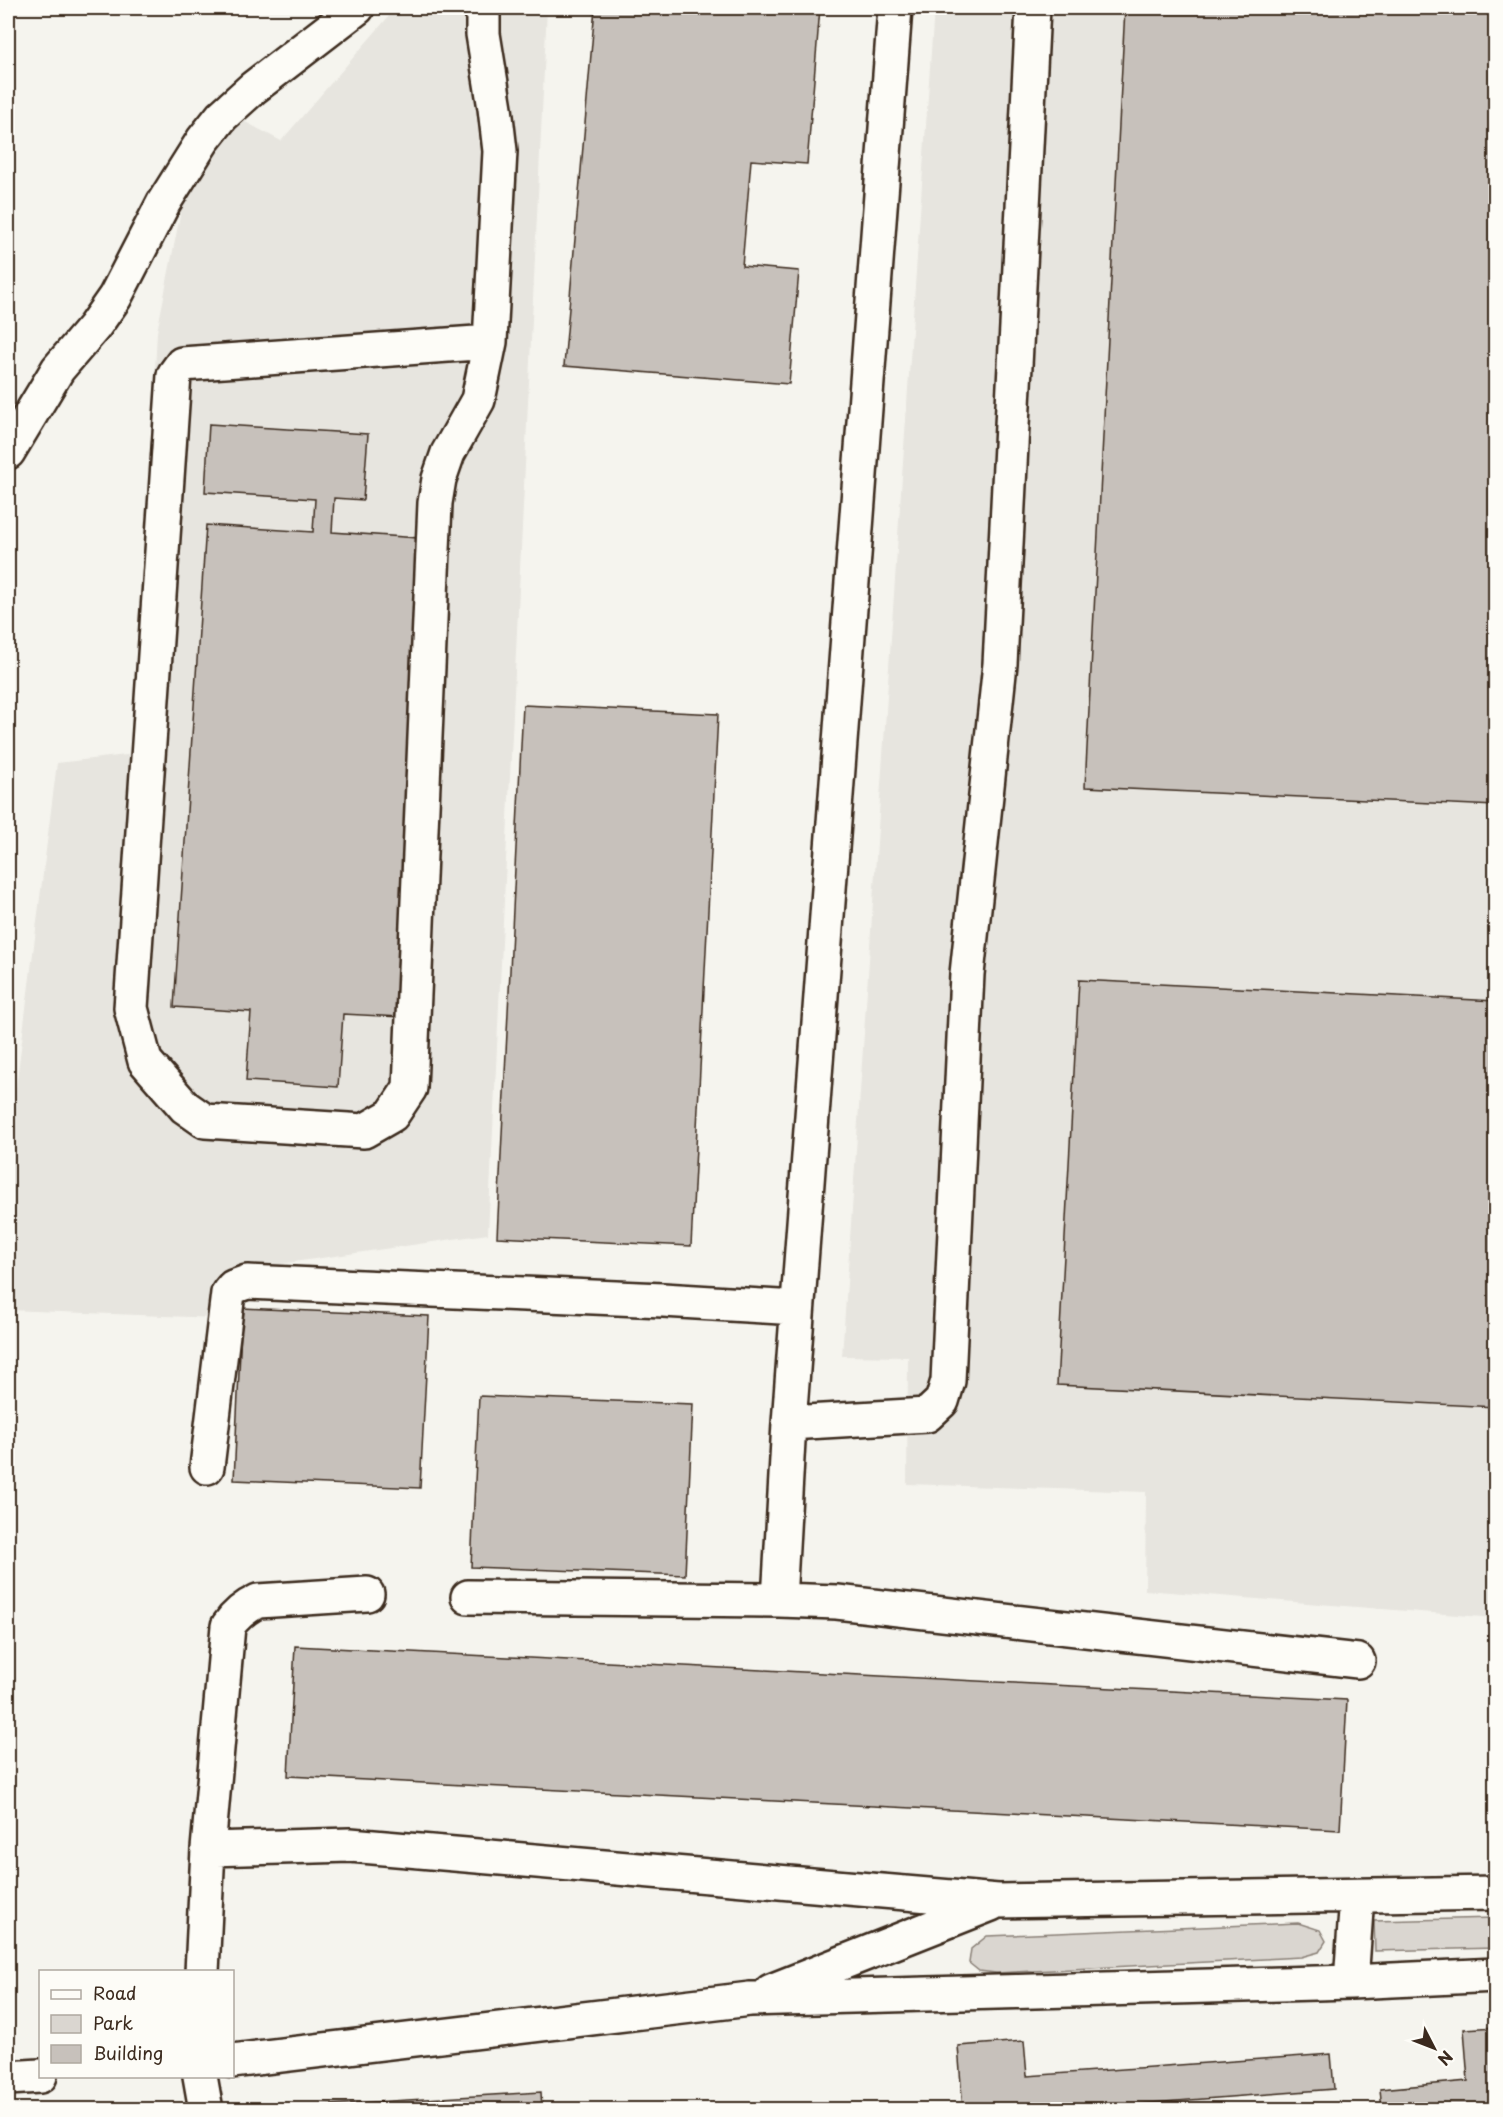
<svg xmlns="http://www.w3.org/2000/svg" width="1503" height="2117" font-family="'Playpen Sans',sans-serif">
	<style>
		.built { fill: #e7e5df }
		.green { fill: #dad6d0; stroke: #8a8077; stroke-width: 1.5 }
		.building { fill: #c7c1bb; stroke: #3b2a1e; stroke-width: 1.5 }
		.lines { fill: none; stroke-linecap: round; stroke-linejoin: round }
		.minor-casing { stroke: #3b2a1e; stroke-width: 38 }
		.minor { stroke: #fdfcf7; stroke-width: 33 }
	</style>
	<rect width="100%" height="100%" fill="#f5f4ee"/>
	<filter id="ink" filterUnits="userSpaceOnUse"><feTurbulence type="fractalNoise" baseFrequency=".0167" numOctaves="2"/><feDisplacementMap in="SourceGraphic" scale="12" xChannelSelector="R" yChannelSelector="G"/><feConvolveMatrix kernelMatrix="1 2 1 2 8 2 1 2 1" color-interpolation-filters="sRGB"/></filter>
	<g filter="url(#ink)">
		<path class="built" d="M396,8H547L488,1234L218,1273L216,1318L8,1310V1151L57,763L135,754L157,332L183,200L240,119L281,141Z
			M934,8H1495V1618L1145,1590L1146,1492L907,1484L908,1357L842,1356Z"/>
		<path class="green" d="M1495,1918V1948L1375,1951L1374,1921Z
			M1298,1923L1320,1930L1326,1941L1319,1952L1301,1957L996,1973L979,1971L969,1963L971,1949L987,1936Z"/>
		<path class="building" d="M595,8H820L807,164L751,160L742,266L799,271L789,384L564,366Z
			M1125,8H1496V806L1085,787Z
			M209,424L368,434L363,500L334,498L332,532L433,539L401,1017L343,1014L338,1087L246,1081L251,1012L174,1007L206,525L313,532L315,499L205,492Z
			M523,705L718,714L691,1246L497,1237Z
			M1079,980L1496,1001V1407L1057,1385Z
			M242,1308L429,1316L420,1488L234,1480Z
			M479,1396L693,1404L685,1575L471,1567Z
			M295,1646L1347,1700L1340,1830L288,1776Z
			M1496,2027V2110H1382L1380,2089L1468,2081L1464,2029Z
			M1024,2041L1027,2076L1331,2054L1334,2089L1059,2110H963L958,2046Z
			M541,2092L542,2110H257V2109Z"/>
		<g class="lines">
			<defs>
				<path id="minor" d="M483,8V34L495,108L500,151L490,342L478,400L448,453L439,479L435,503L410,1088L392,1115L364,1131L205,1121L185,1107L145,1061L131,1008L174,375L182,364L490,342
					M8,452L58,369L94,327L115,297L164,202L203,140L222,116L253,88L357,8
					M789,1423L927,1415L942,1401L948,1381L967,974L1000,664L1033,8
					M207,1467L228,1293L233,1287L247,1282L663,1300L797,1308
					M468,1597L779,1600L789,1423L895,8
					M779,1600L837,1602L1358,1661
					M208,1849L350,1845L998,1901L1496,1893
					M202,1972L208,1849L228,1626C236,1614 245,1607 258,1601L367,1594
					M1351,1982L1357,1896
					M771,1991L991,1904
					M232,2061L750,1999L1351,1982L1496,1975
					M200,2076L206,2110
					M8,2078L40,2076"/>
			</defs>
			<use href="#minor" class="minor-casing"/>
			<use href="#minor" class="minor"/>
		</g>
	</g>
	<rect width="1503" height="2117" fill="none" stroke="#fdfcf7" stroke-width="30"/>
	<rect x="15" y="15" width="1473" height="2087" fill="none" stroke="#3b2a1e" stroke-width="2" filter="url(#ink)"/>
	<rect x="39" y="1970" width="195" height="108" fill="#fdfcf7" stroke="#afa8a0" stroke-width="1.5"/>
	<rect x="51" y="1990" width="30" height="9" fill="#fdfcf7" stroke="#afa8a0" stroke-width="1.5"/>
	<text x="93" y="2000" font-size="18" fill="#3b2a1e">Road</text>
	<rect x="51" y="2015" width="30" height="18" fill="#dad6d0" stroke="#afa8a0" stroke-width="1.5"/>
	<text x="93" y="2030" font-size="18" fill="#3b2a1e">Park</text>
	<rect x="51" y="2045" width="30" height="18" fill="#c7c1bb" stroke="#afa8a0" stroke-width="1.5"/>
	<text x="93" y="2060" font-size="18" fill="#3b2a1e">Building</text>
	<g transform="translate(1434 2048) rotate(132)" stroke="#fdfcf7" stroke-width="4.5" paint-order="stroke">
	<path d="M0-4.5L10 22L0 15L-10 22Z" fill="#3b2a1e"/>
	<text y="-9" font-size="16" font-weight="bold" text-anchor="middle" fill="#3b2a1e">N</text>
	</g>
</svg>
